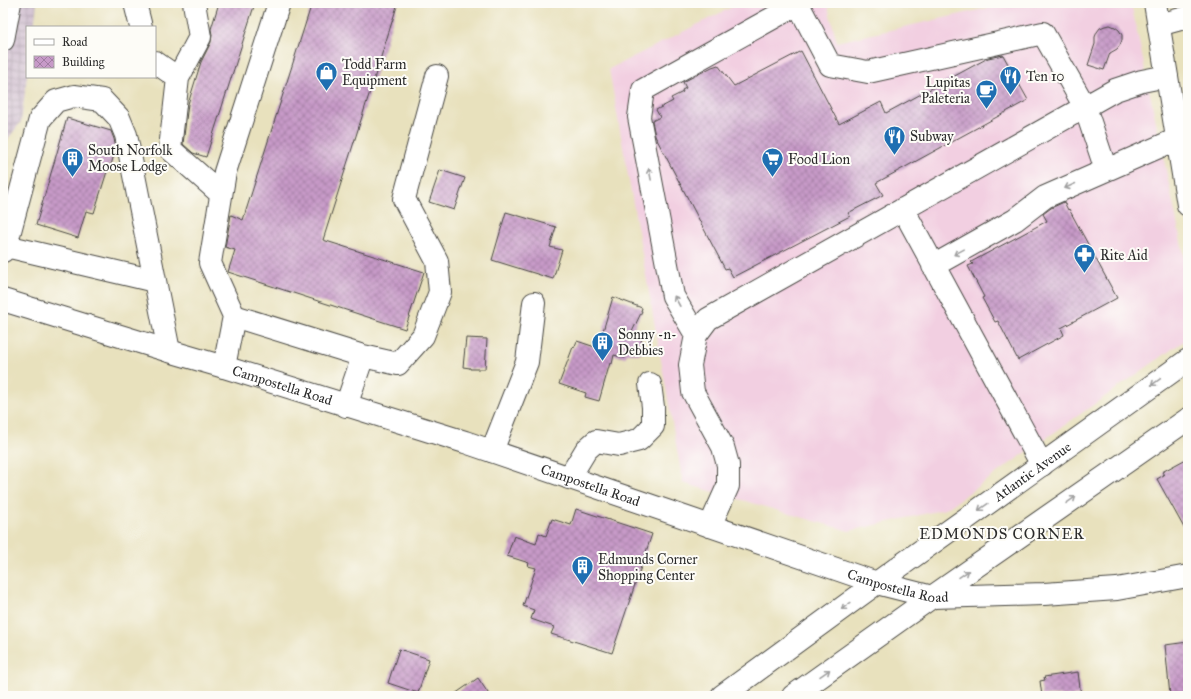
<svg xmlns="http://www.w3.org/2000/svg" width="1191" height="699" font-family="'IM FELL Great Primer',serif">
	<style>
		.built { fill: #f2cfe1 }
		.industrial { fill: url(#industrial-grid) }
		.building { fill: url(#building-cross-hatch) }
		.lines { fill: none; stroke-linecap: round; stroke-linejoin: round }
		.minor-casing { stroke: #474641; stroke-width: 24 }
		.major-casing { stroke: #474641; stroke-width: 24 }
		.minor { stroke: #fff; stroke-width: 22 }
		.major { stroke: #fff; stroke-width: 22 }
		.oneway { stroke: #a0a0a0 }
		.labels { text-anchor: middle; stroke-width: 4; stroke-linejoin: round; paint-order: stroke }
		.poi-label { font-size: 14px; fill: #2b2b2b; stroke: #fdfcf7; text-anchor: start }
		.street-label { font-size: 14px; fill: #2b2b2b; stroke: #fdfcf7 }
		.neighbourhood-label { font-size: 15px; letter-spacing: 1px; fill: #2b2b2b; stroke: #fdfcf7 }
	</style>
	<defs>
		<pattern id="industrial-grid" width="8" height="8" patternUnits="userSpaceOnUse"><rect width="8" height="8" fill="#cfbdcf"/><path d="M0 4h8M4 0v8" fill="none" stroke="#a89aa8"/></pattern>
		<pattern id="building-cross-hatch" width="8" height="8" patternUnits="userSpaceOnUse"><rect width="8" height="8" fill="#c79ac8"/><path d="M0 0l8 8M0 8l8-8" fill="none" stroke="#a27ea3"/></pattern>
	</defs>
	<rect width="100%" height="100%" fill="#fdfcf7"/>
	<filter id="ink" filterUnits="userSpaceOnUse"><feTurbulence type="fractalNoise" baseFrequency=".025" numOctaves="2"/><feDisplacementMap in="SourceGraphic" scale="8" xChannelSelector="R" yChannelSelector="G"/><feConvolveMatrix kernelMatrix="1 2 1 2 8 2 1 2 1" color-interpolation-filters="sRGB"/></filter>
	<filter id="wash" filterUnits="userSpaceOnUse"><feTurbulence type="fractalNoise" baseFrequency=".012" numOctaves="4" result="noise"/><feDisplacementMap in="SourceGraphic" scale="16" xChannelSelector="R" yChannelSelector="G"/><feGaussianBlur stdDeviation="0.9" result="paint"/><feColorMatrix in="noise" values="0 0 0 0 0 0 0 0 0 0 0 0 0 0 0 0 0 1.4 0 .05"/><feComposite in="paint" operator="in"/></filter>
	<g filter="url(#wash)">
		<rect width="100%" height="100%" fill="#e8e1bd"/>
		<path class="built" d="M740,3H827L837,42L1010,3H1131L1188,275V338L946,509L849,531L683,483L609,69Z"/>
		<path class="industrial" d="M3,3H37L34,27H27V76L21,122L3,145Z"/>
		<g id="blocks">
			<path class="building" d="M219,3H255L206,157L193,153L183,144L188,104L201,62L211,42L212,35L211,29Z
				M312,3H398L323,240L424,272L405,329L228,272L235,250L225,247L231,215L243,220Z
				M1110,25L1115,27L1119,30L1122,35V40L1120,45L1117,49L1110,53L1104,70L1088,65L1095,44V37L1097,32L1100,28L1105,26Z
				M801,51L839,124L881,102L886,113L988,58L1003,55L1028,100L876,183L883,195L848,213L850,216L733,277L728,268L725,269L655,136L652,121L660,117L656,110L673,101L671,98L683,92L682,90L686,88L683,82L712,67L718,65L734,86Z
				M67,118L111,131L114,139L116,148L111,165H109L94,213L86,211L78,238L36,225Z
				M440,170L465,178L454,210L429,202Z
				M1064,202L1068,210L1069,209L1117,298L1061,328L1064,335L1018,360L998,321L995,322L982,298L984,297L968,266L973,264L971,262L1047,221L1043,214L1051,208Z
				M506,212L556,227L550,247L562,250L553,279L492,260Z
				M613,297L642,308L641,311H642L630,336H641L642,354H627L625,358L614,355L612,364L610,363L599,401L585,397L586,393L559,384L573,347L574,348L577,341L598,348Z
				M466,338L487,339L485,369H470V368L463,367Z
				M1188,458V535L1157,479L1164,475L1162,472Z
				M576,509L652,534L612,653L551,634L554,627L531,619L534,610L523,606L536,568L528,566L529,563L507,556L514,536L536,544L539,533L546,536L552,519L571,525Z
				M1188,642V696H1170L1165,645Z
				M399,649L429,659L418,693L388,683Z
				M1078,672L1081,696H1042L1040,681L1045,680L1044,677Z
				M478,678L490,696H452Z"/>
		</g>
	</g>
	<g filter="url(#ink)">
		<use href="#blocks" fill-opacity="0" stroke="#474641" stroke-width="1"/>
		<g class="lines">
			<defs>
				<path id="minor" d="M135,3L141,27
					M194,3L200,37L178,78L170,149L221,194
					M1155,3L1188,205
					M1159,25L1188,17
					M3,40L10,3
					M155,62L178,78
					M903,209L1042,465
					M6,246L155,281
					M3,251L6,246L40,119L56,101L74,96L102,100L119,118L126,135L169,351
					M933,266L1015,220L1045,197L1177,139
					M234,316L363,356
					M696,335L673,296L639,117L643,90L798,4L830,65L868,72L1043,33L1085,107L1106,170
					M224,367L234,316L210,263L225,172L279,3
					M346,406L363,356L398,364L423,336L440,292L437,261L404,199L437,76
					M492,451L527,362L534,303
					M569,478L586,450L596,441L619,445L639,440L653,426V407L650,384
					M710,526L728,486V465L723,447L693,392L690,365L696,335L708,319L1115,90L1142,81L1167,76"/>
				<g id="major">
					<path id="s1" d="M3,300L169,351L224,367L465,442L877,583L932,597L1044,594L1117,589L1188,576"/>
					<path id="s2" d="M722,696L900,566L1188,360"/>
					<path d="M793,696L932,597L1188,419"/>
				</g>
			</defs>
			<use href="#minor" class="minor-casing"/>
			<use href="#major" class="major-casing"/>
			<use href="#minor" class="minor"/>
			<use href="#major" class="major"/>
		</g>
		<defs><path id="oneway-shaft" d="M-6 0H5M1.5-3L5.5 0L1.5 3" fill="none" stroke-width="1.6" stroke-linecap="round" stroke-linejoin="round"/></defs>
		<g class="oneway">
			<use href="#oneway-shaft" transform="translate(650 174) rotate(-101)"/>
			<use href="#oneway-shaft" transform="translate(1070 186) rotate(156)"/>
			<use href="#oneway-shaft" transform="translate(959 252) rotate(151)"/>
			<use href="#oneway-shaft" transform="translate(677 301) rotate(-119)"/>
			<use href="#oneway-shaft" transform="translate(1156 382) rotate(144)"/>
			<use href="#oneway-shaft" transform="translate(1071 500) rotate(-35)"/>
			<use href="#oneway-shaft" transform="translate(983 507) rotate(145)"/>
			<use href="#oneway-shaft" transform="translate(964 574) rotate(-35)"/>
			<use href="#oneway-shaft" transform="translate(846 606) rotate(144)"/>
			<use href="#oneway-shaft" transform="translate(825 673) rotate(-35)"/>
		</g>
	</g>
	<defs>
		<symbol id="shop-pin" viewBox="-11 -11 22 30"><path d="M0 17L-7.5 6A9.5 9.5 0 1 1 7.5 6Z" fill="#1f6fb2" stroke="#fdfcf7"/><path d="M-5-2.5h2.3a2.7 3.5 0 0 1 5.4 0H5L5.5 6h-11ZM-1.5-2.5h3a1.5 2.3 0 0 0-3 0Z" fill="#fff"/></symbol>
		<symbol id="restaurant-pin" viewBox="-11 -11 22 30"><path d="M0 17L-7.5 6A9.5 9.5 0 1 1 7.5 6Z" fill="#1f6fb2" stroke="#fdfcf7"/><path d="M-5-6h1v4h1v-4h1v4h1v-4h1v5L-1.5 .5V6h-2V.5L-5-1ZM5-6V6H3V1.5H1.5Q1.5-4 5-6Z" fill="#fff"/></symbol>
		<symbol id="cafe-pin" viewBox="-11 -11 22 30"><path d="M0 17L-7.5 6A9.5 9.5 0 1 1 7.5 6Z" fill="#1f6fb2" stroke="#fdfcf7"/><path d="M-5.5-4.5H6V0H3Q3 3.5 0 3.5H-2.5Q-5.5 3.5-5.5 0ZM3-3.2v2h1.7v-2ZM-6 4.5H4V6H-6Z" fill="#fff"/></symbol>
		<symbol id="building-pin" viewBox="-11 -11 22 30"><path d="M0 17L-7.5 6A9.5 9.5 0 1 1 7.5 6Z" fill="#1f6fb2" stroke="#fdfcf7"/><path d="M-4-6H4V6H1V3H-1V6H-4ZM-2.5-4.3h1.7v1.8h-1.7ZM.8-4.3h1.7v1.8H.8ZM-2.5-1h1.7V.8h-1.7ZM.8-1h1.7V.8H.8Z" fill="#fff"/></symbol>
		<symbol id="supermarket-pin" viewBox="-11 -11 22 30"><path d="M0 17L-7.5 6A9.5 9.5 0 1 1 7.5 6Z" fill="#1f6fb2" stroke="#fdfcf7"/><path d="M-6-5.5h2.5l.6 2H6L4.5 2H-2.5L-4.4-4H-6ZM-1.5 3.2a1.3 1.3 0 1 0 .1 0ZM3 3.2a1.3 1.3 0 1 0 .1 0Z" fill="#fff"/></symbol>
		<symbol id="pharmacy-pin" viewBox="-11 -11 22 30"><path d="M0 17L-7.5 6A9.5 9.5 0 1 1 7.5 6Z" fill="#1f6fb2" stroke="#fdfcf7"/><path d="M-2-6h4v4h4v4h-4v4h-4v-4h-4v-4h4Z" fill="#fff"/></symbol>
	</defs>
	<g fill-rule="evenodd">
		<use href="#shop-pin" x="314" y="60" width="25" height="34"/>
		<use href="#restaurant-pin" x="998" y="64" width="25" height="34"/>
		<use href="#cafe-pin" x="974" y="78" width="25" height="34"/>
		<use href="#restaurant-pin" x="882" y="124" width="25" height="34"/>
		<use href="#building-pin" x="60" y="146" width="25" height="34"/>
		<use href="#supermarket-pin" x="760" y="146" width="25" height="34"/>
		<use href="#pharmacy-pin" x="1072" y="242" width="25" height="34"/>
		<use href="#building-pin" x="590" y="330" width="25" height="34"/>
		<use href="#building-pin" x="570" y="554" width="25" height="34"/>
	</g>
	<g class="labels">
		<g class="poi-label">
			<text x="342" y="69">Todd Farm<tspan x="342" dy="16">Equipment</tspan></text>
			<text x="1026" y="81">Ten 10</text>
			<text x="970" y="87" text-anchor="end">Lupitas<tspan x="970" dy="16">Paleteria</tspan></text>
			<text x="910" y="141">Subway</text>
			<text x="88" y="155">South Norfolk<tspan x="88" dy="16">Moose Lodge</tspan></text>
			<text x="788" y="164">Food Lion</text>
			<text x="1100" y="260">Rite Aid</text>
			<text x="618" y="339">Sonny -n-<tspan x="618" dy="16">Debbies</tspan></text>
			<text x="598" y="564">Edmunds Corner<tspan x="598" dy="16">Shopping Center</tspan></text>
		</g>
		<g class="street-label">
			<text dy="5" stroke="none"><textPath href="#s1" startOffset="292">Campostella Road</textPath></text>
			<text dy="5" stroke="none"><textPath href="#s2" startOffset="383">Atlantic Avenue</textPath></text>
			<text dy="5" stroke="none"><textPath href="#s1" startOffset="616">Campostella Road</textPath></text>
			<text dy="5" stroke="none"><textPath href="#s1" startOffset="940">Campostella Road</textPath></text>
		</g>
		<g class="neighbourhood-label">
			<text x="1002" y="539">EDMONDS CORNER</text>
		</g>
	</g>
	<rect width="1191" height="699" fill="none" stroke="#fdfcf7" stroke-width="16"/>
	<rect x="26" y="26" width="130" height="52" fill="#fdfcf7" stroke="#a9a8a5"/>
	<rect x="34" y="39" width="20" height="6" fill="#ffffff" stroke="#a9a8a5"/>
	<text x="62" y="46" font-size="12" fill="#2b2b2b">Road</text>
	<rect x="34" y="56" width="20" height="12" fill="url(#building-cross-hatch)" stroke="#a9a8a5"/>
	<text x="62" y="66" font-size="12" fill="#2b2b2b">Building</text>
</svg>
